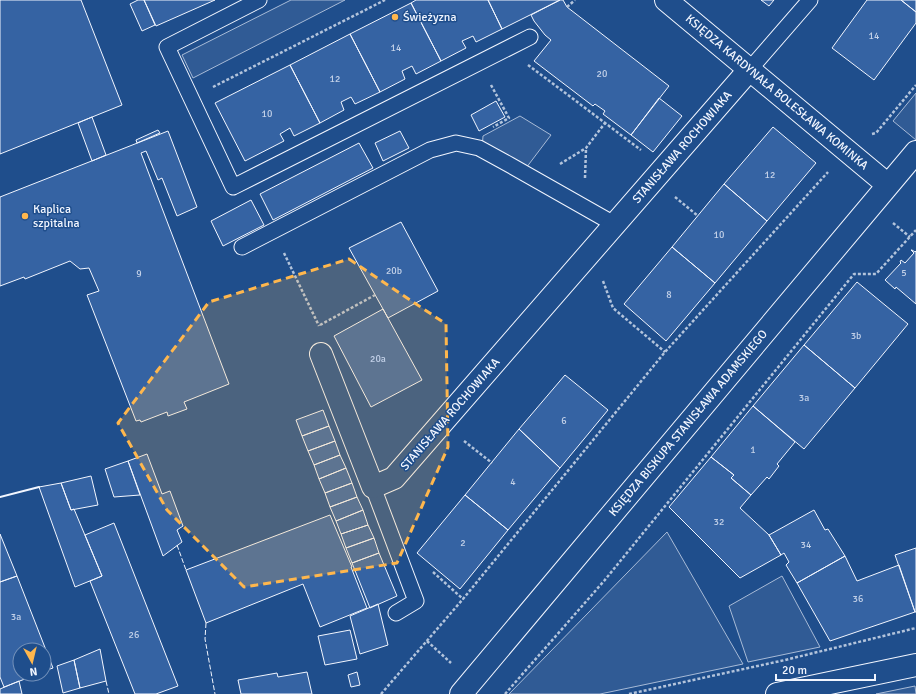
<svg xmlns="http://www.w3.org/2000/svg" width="916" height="694" font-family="Signika,sans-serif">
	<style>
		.built { fill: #305b95; stroke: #a8bbd7 }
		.building { fill: #3563a3; stroke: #f2f6ff }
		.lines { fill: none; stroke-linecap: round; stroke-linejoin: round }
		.service-casing { stroke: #f2f6ff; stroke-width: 17 }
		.minor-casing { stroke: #f2f6ff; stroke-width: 24 }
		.path { stroke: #b3c4dc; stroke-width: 2.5; stroke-dasharray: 3 2; stroke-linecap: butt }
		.service { stroke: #1f4e8c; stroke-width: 15 }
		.minor { stroke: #1f4e8c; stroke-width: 22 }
		.fence { stroke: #f2f6ff; stroke-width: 1; stroke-dasharray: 5 2; stroke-linecap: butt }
		.wall { stroke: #f2f6ff; stroke-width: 2 }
		.marked { fill: #ffb74d; fill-opacity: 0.2; stroke: #ffb74d; stroke-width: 3; stroke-dasharray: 8 5; stroke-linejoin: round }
		.poi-dot { fill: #ffb74d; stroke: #1f4e8c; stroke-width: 1.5 }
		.labels { text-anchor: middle; stroke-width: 3; stroke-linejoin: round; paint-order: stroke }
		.number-label { font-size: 10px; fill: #c3d1e8 }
		.poi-label { font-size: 12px; fill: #f2f6ff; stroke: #1f4e8c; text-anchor: start }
		.street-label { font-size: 12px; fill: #f2f6ff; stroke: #1f4e8c }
	</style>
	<rect width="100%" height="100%" fill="#1f4e8c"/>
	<path class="built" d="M291,0H345L193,78L182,55Z
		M916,93V140L893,121Z
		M520,116L551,135L523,172L482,149L483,136Z
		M667,532L743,664L600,694H509Z
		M782,576L820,647L748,662L729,606Z
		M915,686L916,694H876Z"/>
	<path class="building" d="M0,0H81L122,105L0,154Z
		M138,0H144L155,25L142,31L130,4Z
		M144,0H215L156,26Z
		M416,0H488L502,29L476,42L473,36L462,41L466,48L441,61L411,3Z
		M488,0H560L502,29Z
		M560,0H563L567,7L669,86L631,135L603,114L605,111L595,104L593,106L534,61L551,40L545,35L534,21L531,15Z
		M761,0H774L769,6Z
		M867,0H901L916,12V23L874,80L832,48Z
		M901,0H916V12Z
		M411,3L441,61L416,74L412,66L402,71L405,79L380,92L350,34Z
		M350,34L380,92L355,104L351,97L341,102L344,110L320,123L290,65Z
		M290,65L320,123L294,136L290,128L280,134L284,141L245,161L215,103Z
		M659,98L682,116L653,152L631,135Z
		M496,101L505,117L479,131L471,115Z
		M92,117L106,155L92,161L78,123Z
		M773,127L816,163L767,221L724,184Z
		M158,130L160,133L137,143L136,140Z
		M168,131L197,207L177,216L162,178L158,180L146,151L141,153L229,384L184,402L187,409L168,416L167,412L141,422L140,420L136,421L87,295L99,291L89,268L80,269L70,261L25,279L24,277L0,286V197Z
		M400,131L409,148L383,161L375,143Z
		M359,143L373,168L273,220L260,194Z
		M724,184L767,221L715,283L672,247Z
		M251,200L264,225L223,246L211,221Z
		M401,222L438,291L388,318L349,248Z
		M672,247L715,283L666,341L624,304Z
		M911,250H912L915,252L916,251V304L896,287L895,289L885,280L901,263L900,262L901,260L905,263L914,253Z
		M857,282L908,324L855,388L804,345Z
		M383,309L422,380L371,407L334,336Z
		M804,345L855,388L804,449L753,406Z
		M565,375L608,410L560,468L519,429Z
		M753,406L795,442L777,464L779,466L769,479L767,477L751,495L731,478L734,475L711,457Z
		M323,410L329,426L302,436L296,420Z
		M329,426L335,441L308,451L302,436Z
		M519,429L560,468L508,530L465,495Z
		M335,441L340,455L314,465L308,451Z
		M147,454L162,494L170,491L183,526L177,530L182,542L163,556L128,461Z
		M340,455L346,468L319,479L314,465Z
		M711,457L734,475L731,478L751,495L740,508L769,535L781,555L740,578L669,507Z
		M128,461L140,495L114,497L105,469Z
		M346,468L352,483L325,493L319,479Z
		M91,476L98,505L71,510L61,483Z
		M61,483L71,510L74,509L102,576L75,587L39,487Z
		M352,483L357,497L330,507L325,493Z
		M465,495L508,530L460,589L417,553Z
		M357,497L363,510L336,521L330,507Z
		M363,510L368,525L341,534L336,521Z
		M814,510L825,530L828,529L845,556L797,583L786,565L789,562L784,553L781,555L769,535Z
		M330,515L352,567H351L367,608L320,627L303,584L206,623L186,570Z
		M114,523L178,686L156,694H135L90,581L102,576L85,535Z
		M368,525L374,538L346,548L341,534Z
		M0,534L17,576L0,582Z
		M374,538L379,553L352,563L346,548Z
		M916,548V612H915L895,555Z
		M379,553L397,596L370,608L352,563Z
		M845,556L857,581L899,565L915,612L830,641L797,583Z
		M17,576L53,668L44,671V650H20V674H38L4,687L0,677V582Z
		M378,604L388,645L360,654L350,616Z
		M350,630L357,659L325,665L318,636Z
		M100,649L106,681L80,688L74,660Z
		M74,660L80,688L63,693L57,666Z
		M307,672L312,694H241L238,680L277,673L278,677Z
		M357,672L360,685L351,687L348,675Z
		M19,681L22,694H0V689Z"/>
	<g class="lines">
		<defs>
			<path id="service" d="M259,0L167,47L233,187L530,37
				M750,69L810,0
				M242,247L430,150L456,143L479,148L510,165L614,224
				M373,487L416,601L396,613"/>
			<path id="minor" d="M666,0L888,185
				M321,354L373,487L394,478L750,69
				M461,694L916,152
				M777,694L916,665"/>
		</defs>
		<use href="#service" class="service-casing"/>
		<use href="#minor" class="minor-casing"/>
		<path class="path" d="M567,7L575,0
			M528,65L641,150
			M491,85L509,118L493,127
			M213,87L385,0
			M872,134L876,133L916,85
			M560,164L586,148L605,123
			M585,178L586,149
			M675,197L698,216
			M893,223L910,237
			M284,253L319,326
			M603,281L613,308L665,352
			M320,325L375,295
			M464,441L492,463
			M433,572L463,599
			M427,641L451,663
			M381,694L463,599L665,352L828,172
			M505,694L604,581L854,274H876L916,230
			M629,694L785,660L916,628"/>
		<use href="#service" class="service"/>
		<use href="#minor" class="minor"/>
		<path class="fence" d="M177,545L186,570
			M206,623L205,639L215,694
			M106,681L109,694"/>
		<path class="wall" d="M0,497L39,487"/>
	</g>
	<path class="marked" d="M349,259L446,324L448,447L397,563L244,587L167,510L118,423L209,302Z"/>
	<g class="poi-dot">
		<circle cx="395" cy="17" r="4"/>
		<circle cx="25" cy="216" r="4"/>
	</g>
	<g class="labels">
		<g class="number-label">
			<text x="874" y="39">14</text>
			<text x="396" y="51">14</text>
			<text x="602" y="77">20</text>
			<text x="335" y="82">12</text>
			<text x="267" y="117">10</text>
			<text x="770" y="178">12</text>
			<text x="719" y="238">10</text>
			<text x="394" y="274">20b</text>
			<text x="904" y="276">5</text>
			<text x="139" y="277">9</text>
			<text x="669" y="298">8</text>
			<text x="856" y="339">3b</text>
			<text x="378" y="362">20a</text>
			<text x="804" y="401">3a</text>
			<text x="564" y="424">6</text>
			<text x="753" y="453">1</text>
			<text x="513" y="485">4</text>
			<text x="719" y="525">32</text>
			<text x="463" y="546">2</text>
			<text x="806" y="548">34</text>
			<text x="858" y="602">36</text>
			<text x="16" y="620">3a</text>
			<text x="134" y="638">26</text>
		</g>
		<g class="poi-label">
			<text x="403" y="21">Świeżyzna</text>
			<text x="33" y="213">Kaplica<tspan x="33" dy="14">szpitalna</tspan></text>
		</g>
		<g class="street-label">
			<text transform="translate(777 92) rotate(40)" y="4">KSIĘDZA KARDYNAŁA BOLESŁAWA KOMINKA</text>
			<text transform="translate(682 147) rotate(-49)" y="4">STANISŁAWA ROCHOWIAKA</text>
			<text transform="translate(450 414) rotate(-49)" y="4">STANISŁAWA ROCHOWIAKA</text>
			<text transform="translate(688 423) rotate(-50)" y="4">KSIĘDZA BISKUPA STANISŁAWA ADAMSKIEGO</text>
		</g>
	</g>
	<g transform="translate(32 662) rotate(172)"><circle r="19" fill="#1f4e8c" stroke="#7391ba"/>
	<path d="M0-3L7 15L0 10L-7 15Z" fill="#ffb74d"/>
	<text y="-6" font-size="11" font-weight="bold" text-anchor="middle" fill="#f2f6ff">N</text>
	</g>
	<path d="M776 674v6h99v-6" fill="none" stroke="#f2f6ff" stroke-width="2"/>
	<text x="782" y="674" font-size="12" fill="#f2f6ff" stroke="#1f4e8c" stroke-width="3" paint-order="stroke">20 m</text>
</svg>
